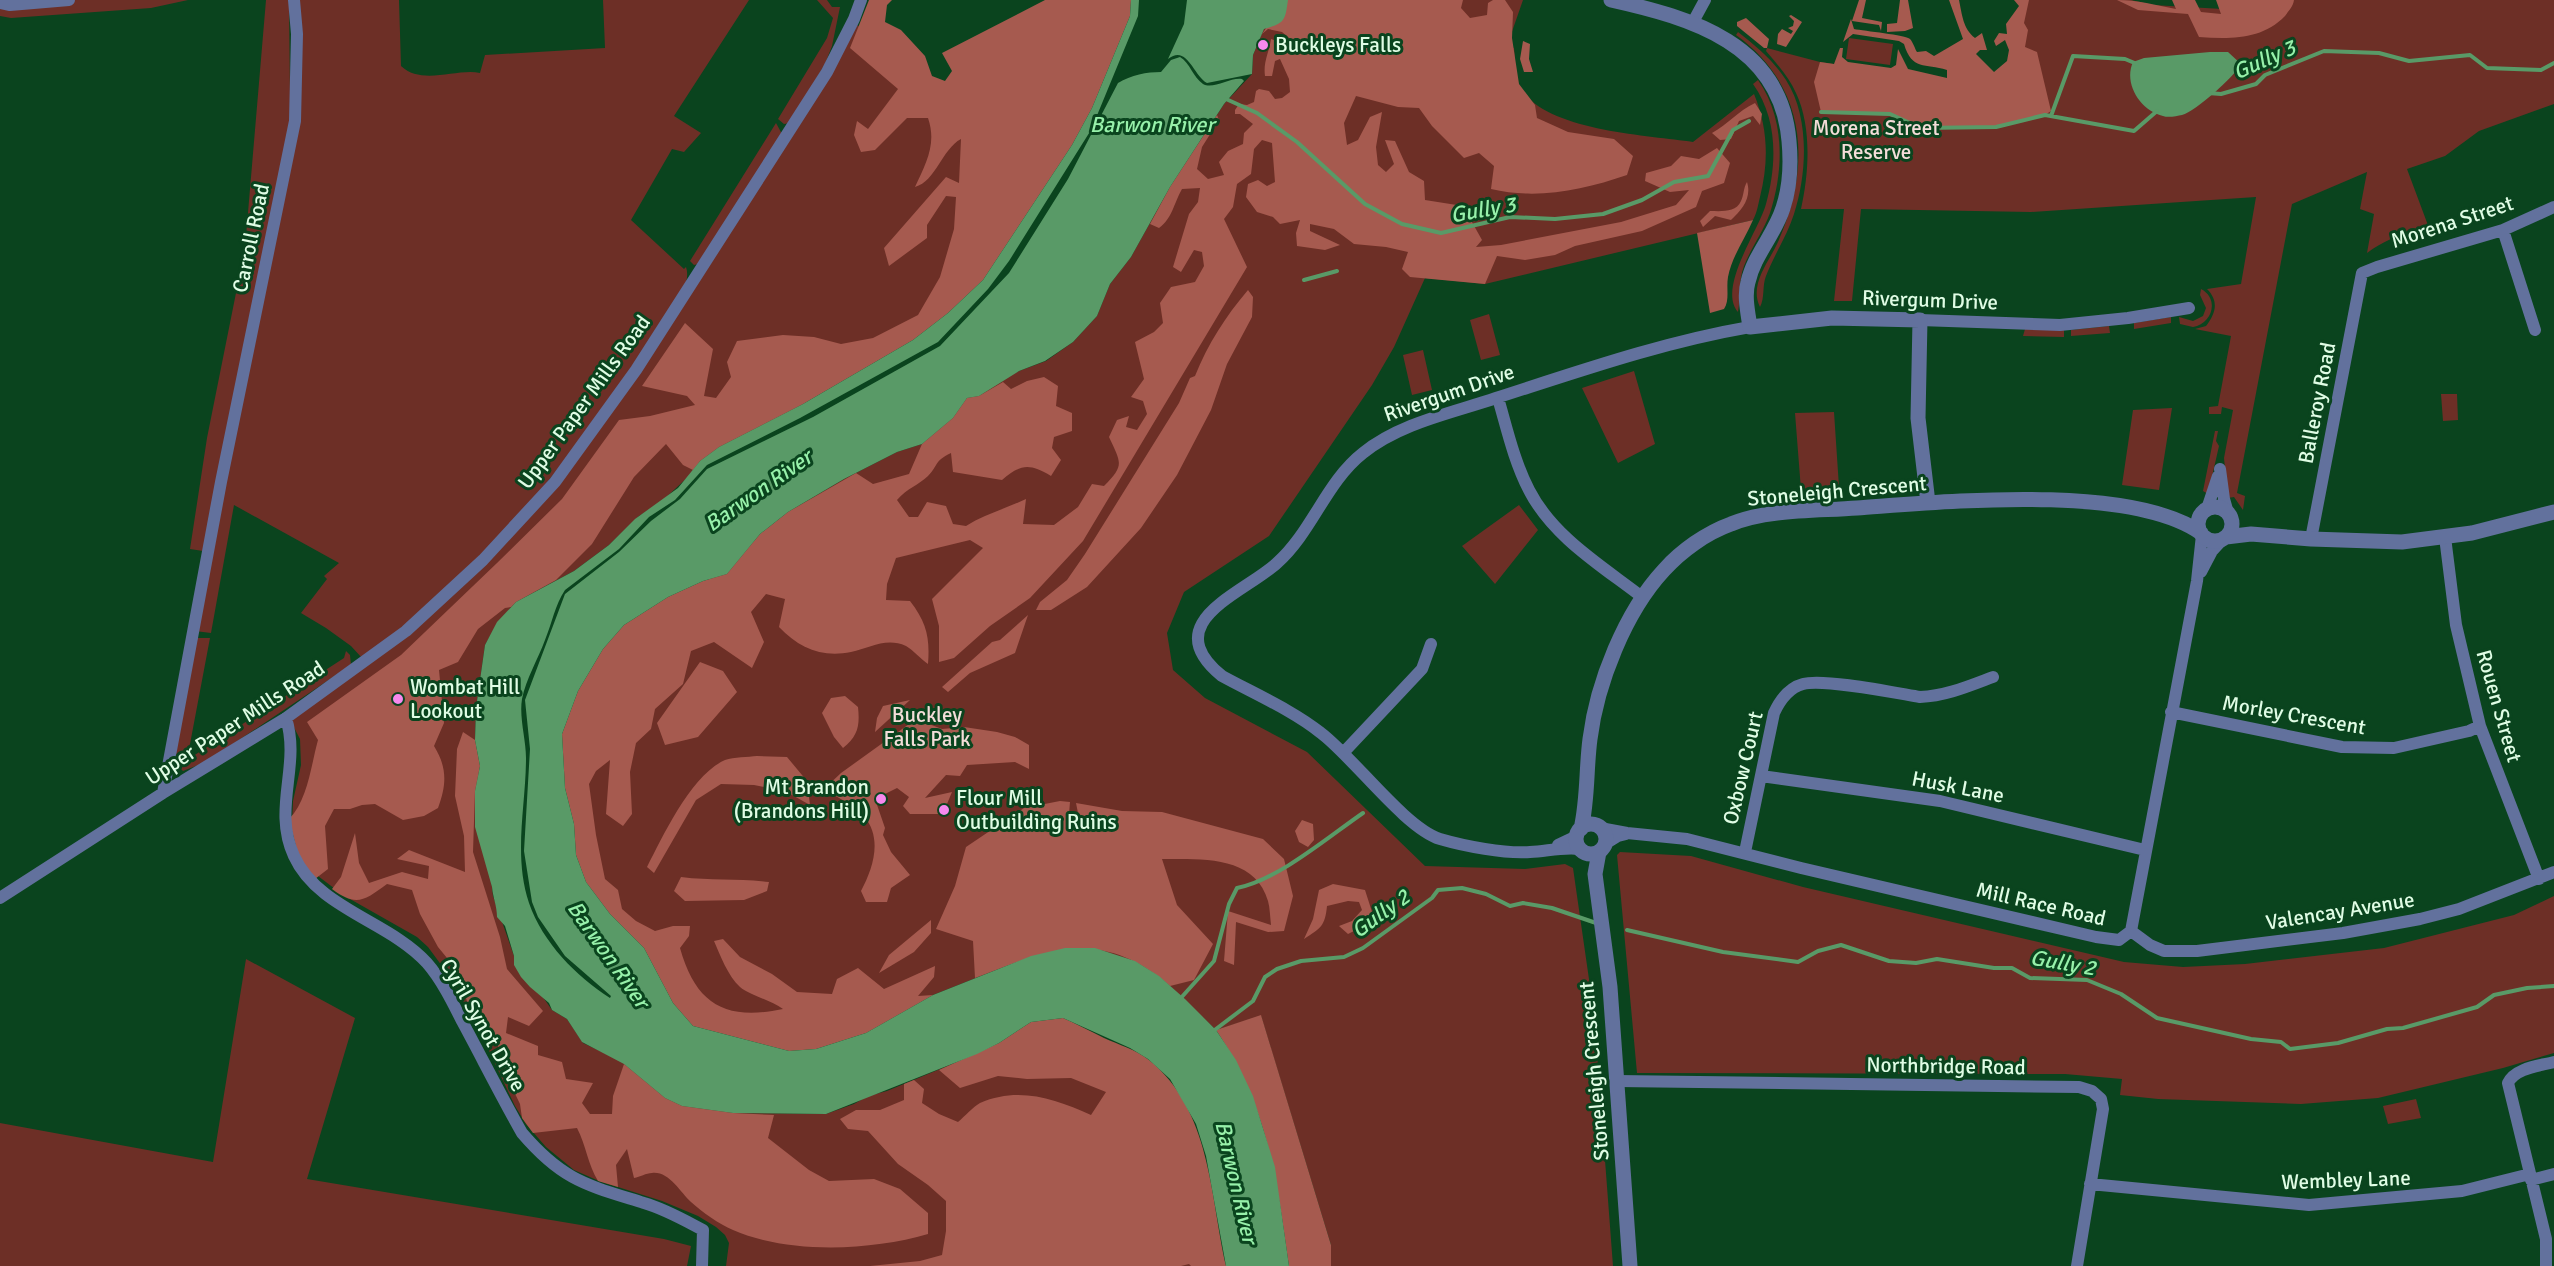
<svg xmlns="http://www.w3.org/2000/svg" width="2554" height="1266" font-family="Signika,sans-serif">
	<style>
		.green { fill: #6d2f26 }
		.forest { fill: #a65a4f }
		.water { fill: #599a67 }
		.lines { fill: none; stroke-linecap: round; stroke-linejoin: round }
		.stream { stroke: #599a67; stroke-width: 4 }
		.minor { stroke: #62719d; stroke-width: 12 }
		.tertiary { stroke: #62719d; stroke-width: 15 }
		.poi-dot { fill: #f689ed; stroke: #0a441e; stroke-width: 2 }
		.labels { text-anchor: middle; stroke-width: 6; stroke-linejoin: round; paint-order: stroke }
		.poi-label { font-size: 21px; fill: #e0fde5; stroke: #0a441e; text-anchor: start }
		.park-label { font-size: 21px; fill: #f4ddd9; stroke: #0a441e }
		.street-label { font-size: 21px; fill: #e0fde5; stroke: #0a441e }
		.water-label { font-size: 22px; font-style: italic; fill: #97f1aa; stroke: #0a441e }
	</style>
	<rect width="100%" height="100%" fill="#0a441e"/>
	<path class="green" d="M73,0H188L151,8L11,18L0,16V5Z
		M266,0H289L290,92L295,0H399L401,66C422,86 457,68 480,73L485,55L605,48L603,0H749L674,116L701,133L684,152L672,149L631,220L684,269L686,267C693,287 667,315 656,331C577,456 482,571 362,658L351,646L326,628L301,613L327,579L324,576L339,563L234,505L211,633L195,631L203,551L190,549L207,438L245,248Z
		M817,0H827L832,7H840L832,46L825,64L790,123L784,124L778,119L827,38L833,18Z
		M1288,0H1523L1507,46L1514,48C1515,59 1515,75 1519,85C1541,131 1647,135 1693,142L1754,94C1768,128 1769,161 1760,197C1758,205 1757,213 1753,220L1485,284L1425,278L1394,347L1372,385L1269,536L1184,592L1167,633L1173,670L1205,698L1307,752L1425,866L1525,869L1565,864L1573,868L1594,1014L1613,1266H1331V1245L1261,1016L1216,1030L1159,976L1031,956L933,995L866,1033L723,1032L586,882L578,691L788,512L844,479L897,452L922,444L967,398L1019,371L1046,361L1073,342L1097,316L1110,284L1131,257L1170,187L1224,104L1252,74L1253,55L1264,28Z
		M2025,0H2131L2153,5L2240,10V0H2554V104L2479,131L2445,156L2407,169L2432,236C2408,229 2386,239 2367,253L2374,214L2360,209L2367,172L2292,204L2237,493L2245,496L2243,510L2234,497L2228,498L2224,458L2233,410L2222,407L2221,414H2209V407L2218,406L2231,336L2195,329L2206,326C2216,313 2219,301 2207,289L2241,284L2256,197L2031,212L1861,209L1852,301H1834L1844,209H1801C1809,173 1812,127 1796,93C1789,77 1777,64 1766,51L1767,48L1820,62L1895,73L2006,97Z
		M856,24L945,101L968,106L983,280L803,404L690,475L660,503L639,516L609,545L574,571L516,602L498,622L485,645L476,708L475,740L493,896L514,956L552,1010L567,1019L583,1043L733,1113L826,1114L854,1104L868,1096L887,1091L1063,1018L1226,1266H726L729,1243L725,1235L716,1227L698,1216L662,1201L599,1181L574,1170L546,1147L526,1124L515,1106L482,1036L442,966L428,947L417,937L343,895L318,876L292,824L293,801L301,765L300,739L289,718L463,582L600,420Z
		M1738,32C1756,46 1774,61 1786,80C1810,117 1807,174 1794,214C1787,236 1774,255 1766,276C1762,286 1765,298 1760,307C1749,285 1768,263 1777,244C1812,167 1808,87 1736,35Z
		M1849,38L1893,44L1890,65L1846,59Z
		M1758,80C1785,118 1784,170 1770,213C1763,232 1751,248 1744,266C1738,281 1741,297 1738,312C1717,288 1759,230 1766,204C1777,164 1778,119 1753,84Z
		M776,123L782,134L698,264L694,265L690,261Z
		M2201,289C2220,299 2212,324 2193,327L2180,324L2179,317L2193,321L2203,316L2206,308L2200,295Z
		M1489,314L1500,355L1481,360L1470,320Z
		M2171,317V323L2134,329V323Z
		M2109,326L2110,333L2071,336V330Z
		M2025,329L2064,330V337L2023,336Z
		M1423,350L1432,390L1412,395L1403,355Z
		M1634,371L1655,444L1618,463L1582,388Z
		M2441,394H2457L2458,420L2443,421Z
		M2172,408L2159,490L2122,485L2133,410Z
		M1834,412L1839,487L1801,490L1795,413Z
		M2215,431H2218L2216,441L2219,446L2208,494L2203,491Z
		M1519,505L1538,530L1495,584L1462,546Z
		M197,638H210L187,760L344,658L346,651L350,655L351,665L206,762L183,771L173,761Z
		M1620,852L1691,856L1803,887L2124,962L2183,967L2245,964L2384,948L2514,915L2554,896V1053L2503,1068L2378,1098L2301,1104L2158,1099L2120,1095L2122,1079L2065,1074L1637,1073L1617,855Z
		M246,959L355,1018L307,1179L664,1239L691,1246L687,1266H0V1123L213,1162Z
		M2416,1099L2421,1118L2388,1124L2383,1106Z"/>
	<path class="forest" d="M869,0H892L887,5L885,22L901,30L925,56L932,76L945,81L952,71L942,53L1045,0H1131L1130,16L1092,108L1072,145L983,280L948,313L913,340L803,404L719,447L700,461L693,470L683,465L666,444L634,477L592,544L556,580L516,602L511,607L505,608L478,629L458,662L439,670L444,723L434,746C447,767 447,784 438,808L424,816L403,820L375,804L362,805L350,809H334L325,826L328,869L315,879L299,858L289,819C308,800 311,765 318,740L307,722L401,655L497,563L562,499L619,420L650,416L695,405L687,396L642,386L685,323L713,349L704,396L716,398L731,377L727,362L737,341L783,335L814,337L841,344L873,338L918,315L940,277L954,229L956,197L946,196L927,225V238L889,266L884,248L946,177L959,183L961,139C942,149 936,181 915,187C926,163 937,144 928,118H907L875,150L861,152L854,135L857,121L868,129L898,89L850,48Z
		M1286,0H1463L1461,8L1470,18L1487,15L1488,3L1493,0H1505L1513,12L1512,38L1519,84L1535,105L1537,118L1568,132L1614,139L1633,156L1627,175C1583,190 1537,200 1491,189L1494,166L1479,153L1464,158L1432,126L1419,108L1398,107L1356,96L1344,123L1347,145L1358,140L1370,117L1382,112L1376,147L1378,165L1386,172L1394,164L1385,140L1395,141L1409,172L1424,181L1425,200L1463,206L1482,240L1476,247L1501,245L1621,222L1676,205L1689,190L1670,192L1645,181L1646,173L1671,166L1681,156L1699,159L1717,148L1730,163L1724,183L1702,191L1696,207L1642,231L1575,246L1555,255L1525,260L1497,256L1485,284L1410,277L1402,269L1408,252L1386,247L1354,244L1334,229L1310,224V231L1340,245L1325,250L1297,246L1296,233L1300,220L1280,224L1273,217L1257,212L1246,197L1248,184L1258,180L1267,186L1275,182L1272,143L1262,140L1254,149L1251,174L1237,184L1233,207L1224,219L1247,267L1083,541L1030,598L990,626L954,658L939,662V626L932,599L983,548L970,540L896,558L887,584L886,600L910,601C927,623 930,638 928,664C921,659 913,650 906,646C886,637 870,648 851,652C822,658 799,648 779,627L785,599L766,594L751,612L764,642L752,668L714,642L691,651L683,684L655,709L651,729L636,743L630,772L632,814L623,826L606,814L610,760L596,771L589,784L596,835L605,879L618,890L622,909L636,921L655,931L673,926H690L689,936L680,948C696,1005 726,1021 783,1009C771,1000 749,995 740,987C728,976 720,955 714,941L723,939L740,957L772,974L797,992L832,994L837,979L858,968L884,989L935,966L934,977L918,996L933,995L866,1033L816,1049L789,1051L693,1026L673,1003L644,948L610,914L586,882L576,855L574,824L565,788L562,734L578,691L603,649L624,625L668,597L703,581L727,574L760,534L788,512L856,473L873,484L909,474L922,444L953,418L967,398L979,396L1003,382L1011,389L1027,381L1044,377L1058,386L1056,406L1072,413V431L1054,437L1052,448L1061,460L1051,476C1029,463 1021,464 1002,480L953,472L951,453C933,462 939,465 928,476C919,485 907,488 897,500L909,517H918L927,502L946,506L953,524L966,526C985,514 1005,509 1026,499L1023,524L1054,525L1078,507L1092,484L1104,486C1125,465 1121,463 1109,437L1117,420L1129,416L1126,427L1137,430L1147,414L1143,401L1131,397L1144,379L1135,342L1154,332L1163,323L1160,303L1171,287L1195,282L1204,266L1202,252L1194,250L1181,272L1173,267L1189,214L1198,202L1200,188L1182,189C1174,203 1172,219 1159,228L1150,224L1170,187L1217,115L1219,120L1202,147L1197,169L1208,179L1224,175L1219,162L1228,151L1243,144L1244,133L1253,124L1240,114H1235V110L1239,104L1247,105L1254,102L1256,91L1259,89L1269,91L1275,99L1282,98L1290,92L1289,79L1280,59L1275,61L1272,76H1265C1263,62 1269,53 1271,39L1280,42L1289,38L1282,32L1268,29L1262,34Z
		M1859,0H1866L1862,18L1882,22L1881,31L1879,25L1852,21Z
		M1900,0H1908L1913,28L1905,31L1887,32V24L1897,23Z
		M1949,0H1959C1962,14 1963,29 1975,38L1982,33L1987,50H1980L1976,54L1994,72L2007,61L2009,50L2005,40L1996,46L1994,41L1999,33L2007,34L2006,24L2019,6L2014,0H2029L2024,23L2028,30L2025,47L2037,52L2051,111L2045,115L1996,127L1921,128L1890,114L1821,112L1814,82L1820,62L1834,64L1840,48H1843L1842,57L1848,62L1891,68L1896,65L1898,49L1908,69L1947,78V70C1925,63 1912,71 1904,44L1899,41L1853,34L1843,42L1851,19L1854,29C1864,31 1906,35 1910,39C1913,42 1915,49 1917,52L1926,51L1934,56L1963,39Z
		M2117,0C2137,0 2156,5 2176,9L2172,0H2195L2201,12L2221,14L2216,0H2294C2293,7 2289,10 2285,16C2262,40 2230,39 2199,37L2188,14L2138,10Z
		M1791,15L1802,22L1786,47L1777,44L1778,34L1782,29L1791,34L1793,31L1788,28L1793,26L1794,21L1789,16Z
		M1746,18L1769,39L1767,48H1764L1737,26V22Z
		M1523,41L1530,44L1529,59L1533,72H1524L1520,59Z
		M1755,103L1762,114L1760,125L1753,116L1739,121L1731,139L1720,140L1712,133C1728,124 1738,111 1755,103Z
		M1747,182C1752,198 1742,210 1731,220L1715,216L1703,227L1700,221L1710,211C1720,211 1736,213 1741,201C1744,195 1743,189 1747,182Z
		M1753,220C1745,239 1732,256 1728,277C1726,288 1730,300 1724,309L1710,313L1697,233Z
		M1248,290L1253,297L1252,317L1227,364L1211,410L1177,475L1141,528L1087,587L1051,610H1036L1040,602L1067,580L1085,554L1179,403L1190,378L1195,376C1208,344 1225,317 1248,290Z
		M1028,615L1015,653L970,673L948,692L942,687L992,642L1000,640Z
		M700,662L723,671L737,692L698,737L665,745L657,723Z
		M845,696L858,707C860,726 858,736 843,748L834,737L822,713L831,698Z
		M910,700L875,732L877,718L883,706Z
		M916,719L942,729L964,727L997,732L1015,737L1029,745V769L1015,762L967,765L960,776L946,775L925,798L952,792L947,804L938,814H910L903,806L909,797L897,788L875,799L885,828L883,835L891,852L910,875L891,888L887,902H866L861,891C873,868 883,839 864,816C855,805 836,797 824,789L841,773Z
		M463,732L475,740L480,766L475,791L473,852L500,937L507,969L543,1011L529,1026L508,1017L506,1033L538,1046V1055L562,1062L566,1079L593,1083L582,1103L590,1114H612L613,1096L624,1064L665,1098L682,1106L733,1113L774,1115L768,1138L809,1170L829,1181L874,1179L900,1189L928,1213V1234C870,1251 788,1254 733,1230C719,1224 702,1212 691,1202C680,1192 669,1171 652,1173C646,1173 640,1177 634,1178L627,1149L616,1165L618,1187L598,1181C588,1165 586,1145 577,1128L533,1133L522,1118L520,1104L506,1075L504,1057L490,1032L467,1002L461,975L438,947L420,914L412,890L387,884C364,901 356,907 332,889L341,877L355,833L359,863L369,883L402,872L428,879L429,866L397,859L409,850L465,872L464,836L455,796L457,749Z
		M757,756L787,757L807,781L810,805L785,791L754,785L721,784L696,800L654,873L647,867C663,836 691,775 725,760C734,757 748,757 757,756Z
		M1060,801L1070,802L1069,814L1074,818L1078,813L1076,803L1122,811L1162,812L1263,839L1284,859L1293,896L1284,931L1268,932L1236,922L1234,965L1224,961L1228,911L1271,925C1270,917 1270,908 1268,901C1255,855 1201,859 1162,859L1177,905L1213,944L1194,980L1170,986C1102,927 1049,949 975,978L973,941L936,929L955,886L966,847L1024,808Z
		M1302,820L1313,824L1314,840L1308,847L1299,842L1295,831Z
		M681,877C712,881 739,878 769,882L767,891L744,900L685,901L674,891Z
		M1333,884L1365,890L1373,915L1368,924L1348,934L1339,926L1352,921L1362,910L1359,902L1348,901L1327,906C1325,926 1321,928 1304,939L1313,919L1319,890Z
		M931,920V933L914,952L879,973L889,955Z
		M1261,1015L1331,1245V1266H1289C1276,1175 1268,1108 1216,1030Z
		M1063,1018C1077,1024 1090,1031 1104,1038C1119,1045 1135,1049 1149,1060C1211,1110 1210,1195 1226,1266H1191L1189,1264L1181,1266H870L920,1261L942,1255L946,1231V1201L928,1185L898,1164L868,1131L848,1129L840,1119L856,1110H880L904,1100V1084L914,1080L924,1089L922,1103L939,1114L958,1122C965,1116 973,1107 980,1103C1019,1086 1055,1099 1091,1115L1106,1092L1071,1078L1027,1079L998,1076L960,1088L939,1070L999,1043L1031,1022Z"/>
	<path class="water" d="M1131,0H1139L1138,16L1091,130L1064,173L1009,261L988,289L938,342L800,418L707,465L675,500L649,517L619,549L565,590C555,605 552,623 545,640C538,659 526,679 522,699C519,718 526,739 526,758C526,806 513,855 529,903C543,943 576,976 610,998L611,996L565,956L538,917L532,902L524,851L530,749L525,700L565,594L619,552L651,521L680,499L707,469L813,417L940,346L1009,273L1068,179L1118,83C1131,75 1147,72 1161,72L1171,60L1180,57C1190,63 1193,77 1203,84C1213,90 1230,77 1242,79L1244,81L1224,104L1170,187L1131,257L1110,284L1097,316L1073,342L1045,361L1019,371L979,396L967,398L953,418L922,444L897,452L844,479L788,512L760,534L727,574L703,581L668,597L624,625L603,649L578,691L562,734L565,788L574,824L576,855L586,882L610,914L644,948L673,1003L693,1026L789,1051L816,1049L866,1033L933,995L1031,956L1065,948H1095L1135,961L1159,976L1185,999L1216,1030L1236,1060L1253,1096L1275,1167L1289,1266H1226L1206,1156L1196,1124L1170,1079L1148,1059L1130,1048L1063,1018L1031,1022L999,1043L977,1054L826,1114L733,1113L682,1106L665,1098L624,1064L582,1042L567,1019L552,1010L549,1003L530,987L521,977L514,965V956L505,926L497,917C497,906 493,898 492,887L475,827V791L480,766L475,740L476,708L485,645L497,622L516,602L574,571L609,545L635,519L678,488L700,461L719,447L803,404L913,340L948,313L983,280L1072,145L1092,108L1130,16Z
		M1187,0H1288C1285,21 1285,23 1264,29L1253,55L1252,74L1207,83C1193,75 1187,44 1168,59L1184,24Z
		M2210,52H2228L2241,64C2234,77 2196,111 2182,115C2177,116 2168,118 2163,116C2141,111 2123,84 2133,62L2144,58Z"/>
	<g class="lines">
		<path class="stream" d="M2208,93L2221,94L2256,84L2265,75L2324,51L2379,53L2409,61L2470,55L2487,68L2541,70L2554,63
			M1226,99L1257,113L1297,142L1365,204L1402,224L1441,233L1510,217L1555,219L1603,214L1642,200L1674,182L1708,176L1733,130L1749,121
			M1821,112L1890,114L1921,128L1996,127L2045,115L2134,131L2157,111
			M2051,116L2073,56L2125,59L2137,64
			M1304,280L1337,271
			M1627,930L1723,952L1798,962L1818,951L1841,945L1889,961L1916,963L1937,959L1994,968H2012L2030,978L2087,980L2121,994L2157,1018L2251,1039L2281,1042L2290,1049L2338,1043L2387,1029L2403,1028L2477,1007L2494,995L2527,988L2554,986
			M1180,999L1214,961L1229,904L1237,888C1278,880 1328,837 1363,813
			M1212,1032L1253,1001L1265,977L1277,969L1301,961L1344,957L1363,948L1432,898L1438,890L1462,888L1486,894L1510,906L1523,903L1552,908L1599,924"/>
		<path class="minor" d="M0,3L10,5L69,0
			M1693,22L1705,0
			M2503,230L2535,330
			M1920,320L2060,325L2128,318L2189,308
			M1498,398C1507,429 1514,461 1529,490C1553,537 1602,566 1642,597
			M2220,469L2224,499L2228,513
			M2207,509L2218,476
			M2445,537L2456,625L2480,726L2539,879
			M2311,539L2362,273L2377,267L2503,230L2554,207
			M2201,572L2212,551L2223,539
			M2171,712L2342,747L2394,748L2469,731L2480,726
			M286,718C301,766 272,808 294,856C318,909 389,921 427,963C441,979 452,1001 462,1021C482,1058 501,1096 522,1133C563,1181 587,1185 644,1203C665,1209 684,1220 703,1230L702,1266
			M1344,752L1422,669L1431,644
			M1761,776L1940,801L2145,850
			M163,793L221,482L295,121L297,34L294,0
			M1600,828L1627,833L1687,839L1801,868L2096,937L2119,940L2131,931L2197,581L2202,535
			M1605,844L1618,836L1626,834
			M1558,845L1577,836
			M1580,849C1562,847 1548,851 1530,852C1505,854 1464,846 1440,839C1405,828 1354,758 1321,733C1292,710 1255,694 1222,676C1156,622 1243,594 1277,563C1312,532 1326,482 1363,453C1400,423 1452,413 1496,398C1580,371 1663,342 1750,327
			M1745,852L1774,713C1780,700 1788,688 1803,684C1823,678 1896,693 1920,697C1946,696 1969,686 1993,677
			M0,898L163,793L286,718L406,631L483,560L555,482L636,370L827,72L854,19L861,0
			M2131,931L2150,945L2164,951H2197L2343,933L2420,919L2459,909L2554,872
			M1617,1081L2079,1087L2092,1091L2101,1099L2103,1109L2077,1266
			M2531,1180L2554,1174
			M2090,1184L2309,1205L2462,1191L2530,1174
			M2546,1266V1239L2508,1083C2515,1068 2539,1066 2554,1062"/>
		<path class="tertiary" d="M1611,0C1692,18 1781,44 1789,141C1791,162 1790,187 1783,208C1775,234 1754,255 1748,282C1744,296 1748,313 1750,327L1832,318L1920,320L1918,418L1928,503
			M2198 524a17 17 0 1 1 34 0a17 17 0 1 1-34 0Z
			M2226,537L2251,534L2311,539L2402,542L2472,533L2554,512
			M1576 839a15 15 0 1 1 30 0a15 15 0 1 1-30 0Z
			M1581,829C1588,799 1586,769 1590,739C1597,683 1625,612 1664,570C1681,551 1706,533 1731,524C1767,509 1818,511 1857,508C1943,502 2130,483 2201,533
			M1599,852L1595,874L1610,987L1630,1266"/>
	</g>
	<g class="poi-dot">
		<circle cx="1263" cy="45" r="6"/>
		<circle cx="398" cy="699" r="6"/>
		<circle cx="881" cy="799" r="6"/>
		<circle cx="944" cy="810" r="6"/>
	</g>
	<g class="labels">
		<g class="poi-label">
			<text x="1275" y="52">Buckleys Falls</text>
			<text x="410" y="694">Wombat Hill<tspan x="410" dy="24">Lookout</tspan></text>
			<text x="869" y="794" text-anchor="end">Mt Brandon<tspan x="869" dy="24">(Brandons Hill)</tspan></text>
			<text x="956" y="805">Flour Mill<tspan x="956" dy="24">Outbuilding Ruins</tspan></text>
		</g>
		<g class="park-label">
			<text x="1876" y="135">Morena Street<tspan x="1876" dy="24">Reserve</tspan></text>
			<text x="927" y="722">Buckley<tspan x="927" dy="24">Falls Park</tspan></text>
		</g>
		<g class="street-label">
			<text transform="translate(2452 222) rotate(-18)" y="7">Morena Street</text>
			<text transform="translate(251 238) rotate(-78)" y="7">Carroll Road</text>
			<text transform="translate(1930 300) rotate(2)" y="7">Rivergum Drive</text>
			<text transform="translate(1449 393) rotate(-19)" y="7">Rivergum Drive</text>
			<text transform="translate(584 402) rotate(-54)" y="7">Upper Paper Mills Road</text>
			<text transform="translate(2317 403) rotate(-79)" y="7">Balleroy Road</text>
			<text transform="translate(1837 491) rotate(-5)" y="7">Stoneleigh Crescent</text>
			<text transform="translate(2499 706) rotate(74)" y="7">Rouen Street</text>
			<text transform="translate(2294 715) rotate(10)" y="7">Morley Crescent</text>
			<text transform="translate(235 723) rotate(-33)" y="7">Upper Paper Mills Road</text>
			<text transform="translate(1743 768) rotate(-77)" y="7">Oxbow Court</text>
			<text transform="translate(1958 787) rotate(11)" y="7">Husk Lane</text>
			<text transform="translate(2041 904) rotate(13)" y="7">Mill Race Road</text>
			<text transform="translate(2340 911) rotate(-9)" y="7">Valencay Avenue</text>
			<text transform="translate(483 1025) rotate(60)" y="7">Cyril Synot Drive</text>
			<text transform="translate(1946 1066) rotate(1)" y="7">Northbridge Road</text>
			<text transform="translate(1594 1071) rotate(-95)" y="7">Stoneleigh Crescent</text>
			<text transform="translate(2346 1180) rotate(-2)" y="7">Wembley Lane</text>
		</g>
		<g class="water-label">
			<text transform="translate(2264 59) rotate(-24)" y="8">Gully 3</text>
			<text x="1152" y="132">Barwon River</text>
			<text transform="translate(1483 209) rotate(-10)" y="8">Gully 3</text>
			<text transform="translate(758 490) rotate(-35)" y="8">Barwon River</text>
			<text transform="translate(1380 913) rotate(-36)" y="8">Gully 2</text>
			<text transform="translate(609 954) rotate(55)" y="8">Barwon River</text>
			<text transform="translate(2063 962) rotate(10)" y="8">Gully 2</text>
			<text transform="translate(1237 1182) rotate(77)" y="8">Barwon River</text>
		</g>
	</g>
</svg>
